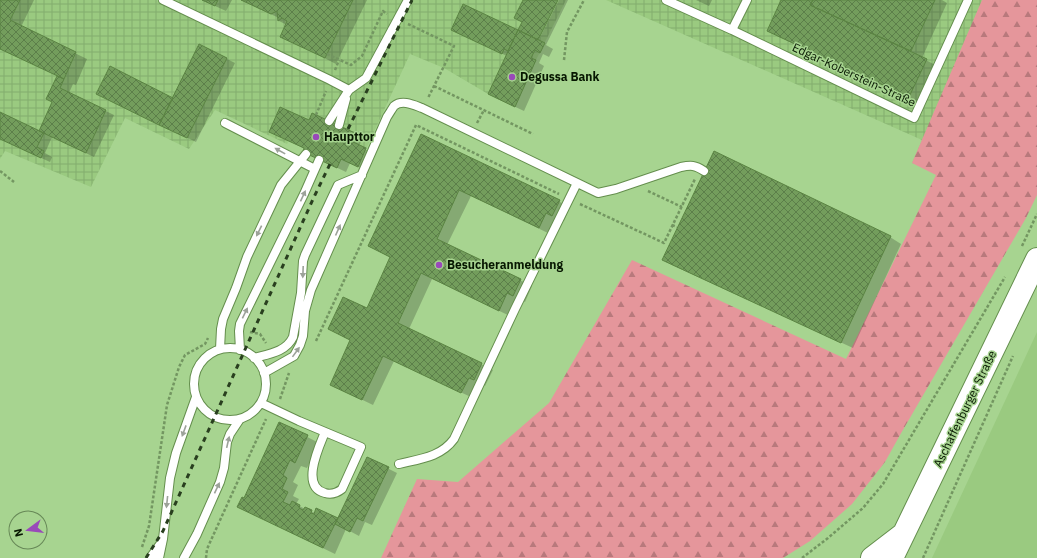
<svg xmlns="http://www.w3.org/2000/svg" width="1037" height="558" font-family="'IBM Plex Sans',sans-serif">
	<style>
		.built { fill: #9aca80 }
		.industrial { fill: url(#industrial-grid) }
		.forest { fill: url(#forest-firs) }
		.shadow { fill: #0003 }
		.building { fill: url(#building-cross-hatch); stroke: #5b8443 }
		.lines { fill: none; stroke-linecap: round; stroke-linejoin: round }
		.lane-casing { stroke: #648e4d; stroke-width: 10 }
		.secondary-casing { stroke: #648e4d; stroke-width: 24 }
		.path { stroke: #739661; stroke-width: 2.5; stroke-dasharray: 3 2; stroke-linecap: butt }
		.lane { stroke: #fff; stroke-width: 8 }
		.secondary { stroke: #fff; stroke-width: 22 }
		.rail { stroke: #293f1f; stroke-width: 3; stroke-dasharray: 5 5; stroke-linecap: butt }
		.oneway { fill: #9ca299 }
		.poi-dot { fill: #9949b9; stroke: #a7d490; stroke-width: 1.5 }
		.labels { text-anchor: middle; stroke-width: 3; stroke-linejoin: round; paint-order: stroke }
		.street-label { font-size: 12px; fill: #071701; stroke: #a7d490 }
		.poi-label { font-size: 12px; font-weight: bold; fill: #071701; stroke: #a7d490; text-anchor: start }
	</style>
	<defs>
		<pattern id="industrial-grid" width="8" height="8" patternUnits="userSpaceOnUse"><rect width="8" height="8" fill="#9aca80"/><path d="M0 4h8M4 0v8" fill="none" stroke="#83ad6d"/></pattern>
		<pattern id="forest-firs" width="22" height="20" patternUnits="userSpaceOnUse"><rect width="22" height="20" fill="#e5969b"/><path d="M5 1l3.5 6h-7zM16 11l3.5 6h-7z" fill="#b8797c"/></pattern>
		<pattern id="building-cross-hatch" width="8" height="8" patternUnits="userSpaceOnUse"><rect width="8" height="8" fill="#739d5c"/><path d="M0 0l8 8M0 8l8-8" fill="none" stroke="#5c7f4a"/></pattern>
	</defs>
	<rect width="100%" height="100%" fill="#a7d490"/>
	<path class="built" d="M1037,332V558H932Z"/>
	<path class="industrial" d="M0,0H566L536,60L515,107L488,94L444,68L410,54L362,158L339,146L296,127L287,144L215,110L189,149L125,118L91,187L5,151L0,159Z
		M606,0H1037V195L912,163L922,140Z"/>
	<path class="forest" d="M982,0H1037V195L1026,218L900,435L885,462L852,504L810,541L783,558H381L417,479L458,482L549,403L632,260L846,359L936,175L912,163Z"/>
	<path class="shadow" d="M0,0H34L21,27L87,59L76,85L73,84L69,93L114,115L94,157L52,137L45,153L52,157L50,162L0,139V113L39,132L53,102L47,99L58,76L0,49Z
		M202,0H232L226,11Z
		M241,0H367L336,64L281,36L287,25L279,21V18Z
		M524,0H556L534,44L536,45L559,0H568L546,45L553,49L549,57L543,54L539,63L544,66L524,111L498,99L507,56L461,34L464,5L518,32L523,22Z
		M696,0H712L709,6Z
		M782,0H942L947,3L922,58L937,66L921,103L779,37L768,31Z
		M227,59L235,63L196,142L106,98L173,99Z
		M310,121L354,134L363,138L359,146L374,154L366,171L350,163L346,172L312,156L304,152L305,149L279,136Z
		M422,135L570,207L564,221L558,218L550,234L471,196L447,245L532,286L525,302L519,299L510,316L432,279L409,329L493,370L485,386L480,383L473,398L394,361L373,405L342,390L351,341L329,329L368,310L391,258L369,246Z
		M890,237L901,244L853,348L674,266L663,260Z
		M280,423L319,443L307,468L301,466L293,482L298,485L293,496L299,499L296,504L305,509V508L315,513L338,519L367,458L397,473L372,525L365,522L359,536L346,529L335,554L238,507L245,499Z"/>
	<path class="building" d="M0,0H20L10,20L76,52L64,79L0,49Z
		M202,0H218L215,6Z
		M241,0H353L325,58L280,37L287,21L282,18L278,21L277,11L271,14Z
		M523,0H558L538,40L518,30L508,51L504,49L502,54L451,30L463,4L518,30L522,22L514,18Z
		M781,0H813L810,5L927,59L909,97L767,31Z
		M813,0H935L911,51L810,5Z
		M518,30L545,43L540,53L535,50L531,58L536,60L515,107L488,94Z
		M199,44L227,58L187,138L159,125Z
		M110,66L173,98L159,125L96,94Z
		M57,76L64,79L60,88L106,110L86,153L39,131L52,102L46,99Z
		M280,107L309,120L312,113L355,133L351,141L366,148L358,167L341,159L337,168L303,152L304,148L269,132Z
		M0,112L44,133L37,147L44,151L41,158L0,139Z
		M421,134L560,200L552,216L546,213L539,228L459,190L437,239L521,279L513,296L507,293L499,311L421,273L398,323L482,363L474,380L469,378L461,393L383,356L362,400L330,385L350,340L328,329L343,297L367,308L390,257L368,246Z
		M714,151L891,236L841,343L662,260Z
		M279,422L308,435L295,463L290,460L283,475L287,478L282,489L288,492L283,502L290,505L292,501L300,505L299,508L303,510L305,507L312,510L311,513L314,514L316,508L338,518L323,548L237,507L242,497L244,498Z
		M367,457L389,467L363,521L357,518L350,532L335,524Z"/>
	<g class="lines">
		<defs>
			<path id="lane" d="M163,0L330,80L349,90
				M666,0L732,30L914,118L968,0
				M732,30L747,0
				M329,121L349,90L366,78L408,0
				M225,123L315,169
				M339,125L346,99
				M194 384a36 36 0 1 1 72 0a36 36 0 1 1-72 0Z
				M220,349L221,329L223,319L236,288L247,257L281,185L306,154
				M240,350L239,331L240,324L304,194L319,160
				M254,358C269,354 286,352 293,337L301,293L303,261L305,255L338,185L362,175
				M264,373L294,356L300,345L303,336L305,311L311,290L387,117C389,114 392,109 394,106C402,99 414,105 422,108L598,193L616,189L681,167C691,165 695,165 704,171
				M261,403L299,421L361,447L342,489C337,493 332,495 325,493C300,487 319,447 325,432
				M399,464C420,459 441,457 454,439L515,309L577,183
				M150,558L161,543
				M159,558L163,539L170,478L176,453L196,397
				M184,558L197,534L220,482L224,468L227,442L230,434L240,419"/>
			<path id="secondary" d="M872,558L902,535
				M892,558L1037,259"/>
		</defs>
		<use href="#lane" class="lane-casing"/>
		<use href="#secondary" class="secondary-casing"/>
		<path class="path" d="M408,24L454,46L428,98
			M327,54L351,65L362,56L383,11L387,14
			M564,60L567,32L584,0
			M335,70L339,60
			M434,86L533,134
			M316,115L326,91
			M477,123L484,110
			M0,171L14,182
			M648,191L682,207
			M580,204L664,243L695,179
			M672,225L677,227
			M1022,246L1037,214
			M250,332L260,334L266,343
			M316,341L416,125L559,194
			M280,399L289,373
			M142,547L149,526L167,405L179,367L185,355L205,344L208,338
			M206,558L207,549L266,419
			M802,558L828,538L863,508L883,484L1005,277
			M923,558L1013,356"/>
		<use href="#lane" class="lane"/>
		<use href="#secondary" class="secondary"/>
		<path class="rail" d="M348,129L412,0
			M146,558L163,531L314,197L330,164"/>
	</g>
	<defs><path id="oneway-solid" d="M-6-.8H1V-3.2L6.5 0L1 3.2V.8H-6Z"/></defs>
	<g class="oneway">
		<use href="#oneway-solid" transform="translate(280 151) rotate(-151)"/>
		<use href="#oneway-solid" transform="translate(303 196) rotate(-65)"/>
		<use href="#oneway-solid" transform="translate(338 230) rotate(-66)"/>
		<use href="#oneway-solid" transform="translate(259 231) rotate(116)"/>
		<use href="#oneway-solid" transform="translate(303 272) rotate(92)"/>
		<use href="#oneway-solid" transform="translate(245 313) rotate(-64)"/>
		<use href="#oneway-solid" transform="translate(296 352) rotate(-54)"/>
		<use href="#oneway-solid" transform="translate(184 431) rotate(110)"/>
		<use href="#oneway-solid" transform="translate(228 442) rotate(-77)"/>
		<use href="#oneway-solid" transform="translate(217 488) rotate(-65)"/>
		<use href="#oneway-solid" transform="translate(167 502) rotate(96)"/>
	</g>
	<g class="poi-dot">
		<circle cx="512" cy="77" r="4"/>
		<circle cx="316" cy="137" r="4"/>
		<circle cx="439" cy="265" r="4"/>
	</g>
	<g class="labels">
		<g class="street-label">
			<text transform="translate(854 75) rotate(25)" y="4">Edgar-Koberstein-Straße</text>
			<text transform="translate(965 409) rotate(-64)" y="4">Aschaffenburger Straße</text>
		</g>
		<g class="poi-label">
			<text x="520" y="81">Degussa Bank</text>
			<text x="324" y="141">Haupttor</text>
			<text x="447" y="269">Besucheranmeldung</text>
		</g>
	</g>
	<g transform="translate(28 530) rotate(255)"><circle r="19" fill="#a7d490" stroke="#678857"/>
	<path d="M0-3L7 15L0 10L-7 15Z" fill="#9949b9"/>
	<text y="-6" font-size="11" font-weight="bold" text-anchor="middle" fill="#071701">N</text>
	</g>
</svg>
